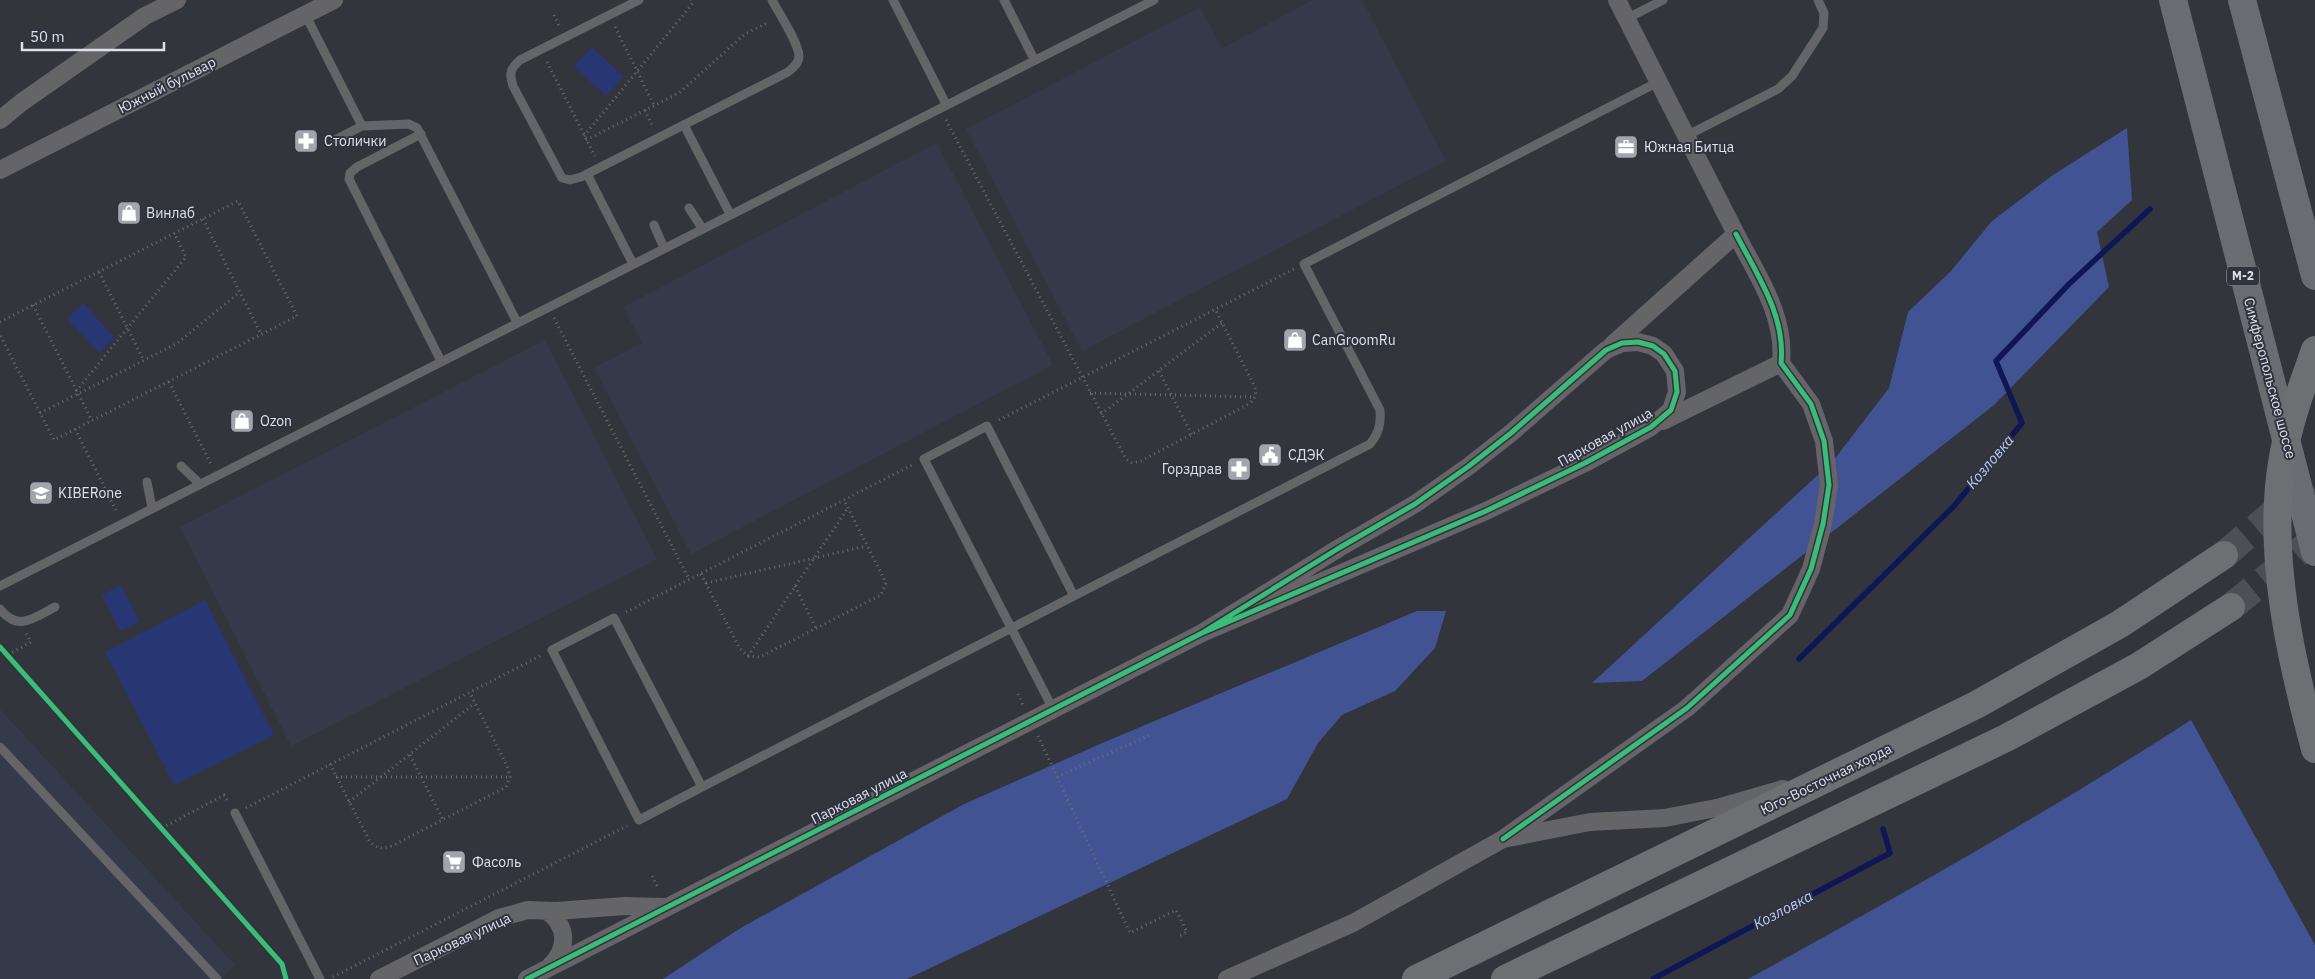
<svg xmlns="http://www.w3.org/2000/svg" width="2315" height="979" font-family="'IBM Plex Sans',sans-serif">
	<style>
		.built { fill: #353a4b }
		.green { fill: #283773 }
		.forest { fill: #425394 }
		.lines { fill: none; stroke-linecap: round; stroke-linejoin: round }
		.stream { stroke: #101655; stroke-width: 5.5 }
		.primary-tunnel { stroke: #4c4f56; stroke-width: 28; stroke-dasharray: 28 14; stroke-linecap: butt }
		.path { stroke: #6c6d71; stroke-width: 3; stroke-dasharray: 1 4; stroke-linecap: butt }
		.service { stroke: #656568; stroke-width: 9 }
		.minor { stroke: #656568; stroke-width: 18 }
		.primary { stroke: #6e6f73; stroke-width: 28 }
		.motorway { stroke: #696c71; stroke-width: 28 }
		.primary-bridge { stroke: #6e6f73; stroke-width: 28 }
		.cycleway-casing { stroke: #2f333f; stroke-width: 8 }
		.cycleway { stroke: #3abd76; stroke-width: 5 }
		.labels { text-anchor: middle; stroke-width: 4; stroke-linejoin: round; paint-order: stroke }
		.shield { fill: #2f333f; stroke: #aaadb6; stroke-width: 1 }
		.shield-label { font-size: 12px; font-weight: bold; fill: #dee1e9 }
		.street-label { font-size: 14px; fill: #dee1e9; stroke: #2f333f }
		.poi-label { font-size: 14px; fill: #dee1e9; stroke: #2f333f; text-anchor: start }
		.water-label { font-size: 15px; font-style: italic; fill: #bbcaf4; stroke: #2f333f }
	</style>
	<rect width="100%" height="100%" fill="#32353c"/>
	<path class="built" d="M1313,0H1362L1446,161L1082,351L966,129L1200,7L1222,48Z
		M937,143L1053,365L691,554L594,368L642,343L623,307Z
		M545,340L657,559L291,746L180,527Z
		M0,709L235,965L221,979H0Z"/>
	<path class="green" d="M592,47L624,77L606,96L574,66Z
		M83,303L115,338L99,353L67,319Z
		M121,585L140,622L120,631L102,595Z
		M205,600L274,735L174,785L105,652Z"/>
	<path class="forest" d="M2127,128L2132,200L2097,232L2109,287L1994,405L1642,681L1592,683L1833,461L1889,388L1908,312L1951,271L1992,221L2053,175Z
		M1417,611H1446L1435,648L1395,691L1342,715L1318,743L1287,799L907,979H663L739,929L964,804L1107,741Z
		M2191,720L2315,945V979H1748C1898,897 2047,813 2191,720Z"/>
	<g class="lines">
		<path class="stream" d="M1799,659L1954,506L2022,423L1996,361L2069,284L2150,209
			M1653,979L1890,853L1883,829"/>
		<path class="primary-tunnel" d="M2224,555L2315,478
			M2231,607L2315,539"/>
		<path class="path" d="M554,15L559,26
			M615,27L654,105
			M547,62L595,156
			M645,110L653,127
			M946,120L1126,459L1132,463L1141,461L1249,404C1256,398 1257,393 1254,385L1215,309
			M584,136L693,3L691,0
			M586,140L679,93L745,34L769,22
			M203,219L261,334
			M99,272L144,361
			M33,305L92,421
			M554,318L689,579
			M0,322L238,201L297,316L54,440L0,335
			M1159,371L1192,435
			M169,382L211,464
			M76,391L186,257L174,233
			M1090,393L1255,397
			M40,413L176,344L240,292
			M1101,414L1222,323
			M999,420L1294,269
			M75,429L117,512
			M701,574L740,649L748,656L760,657L881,595L886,583L844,500
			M706,583L867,546
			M795,586L816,628
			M626,612L912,465
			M0,647L282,964L286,979
			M8,655L31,642L26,633
			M748,656L848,508
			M1018,694L1023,705
			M1038,736L1130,933L1176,910L1187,932L1179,936
			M410,755L443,820
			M330,764L369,840C376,849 381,849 392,846L506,787L510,777L508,768L470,693
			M336,777H510
			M1057,777L1152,734
			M349,802L475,703
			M246,808L540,656
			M162,828L224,795L229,803
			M652,876L659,889
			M333,977L627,826"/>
		<path class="service" d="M639,0L520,60C510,69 509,74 513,86L562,178L570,180L581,177L788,72C793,68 799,63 799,56C798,41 779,14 772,0
			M893,0L946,104
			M1004,0L1034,59
			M305,14L362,126L409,124L417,128L517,322
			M1626,19L1663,0
			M684,125L730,214
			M421,134L357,167L350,173L349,179L441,361
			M1686,136L1778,89L1792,76L1823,28L1824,13L1818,0
			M335,140L362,126
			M587,174L633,264
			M689,208L702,228
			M654,225L664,248
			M181,466L200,484
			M147,482L152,508
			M0,586L1154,0
			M0,609C18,632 34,618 55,607
			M1053,709L924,459L987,426L1074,596
			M0,747L217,979
			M702,787L614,618L552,650L639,820L702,787L1370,444C1379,433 1381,424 1380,410L1304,264L1658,82
			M235,813L320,979"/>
		<path class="minor" d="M0,120L22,102L145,16L177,0
			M0,170L334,0
			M1612,345L1736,234L1617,0
			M1663,421L1781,363
			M1503,839L1687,708L1790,615L1811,569L1823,524L1829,485L1824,441L1811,404L1781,363C1786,316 1757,275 1736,234
			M547,911C568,926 568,949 550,966
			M379,979L499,918L528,910L556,911L625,906L665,907
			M527,979L1202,633L1486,511L1585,463L1651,427L1671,410L1677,392L1675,371L1664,354L1653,346L1638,342L1622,343L1606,350L1511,433L1469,466L1415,504L1339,548L1202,633
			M1227,979L1353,923L1503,839L1590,822L1665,818L1721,807L1783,789"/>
		<path class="primary" d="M1416,979L1976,705L2120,624L2224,555
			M1505,979L2006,738L2139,666L2231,607"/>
		<path class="motorway" d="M2173,0L2315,552
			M2242,0L2315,276"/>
		<path class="primary-bridge" d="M2315,350C2302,387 2288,424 2282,463C2267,556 2291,660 2315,749"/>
		<defs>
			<path id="cycleway" d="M0,647L282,964L286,979
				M1503,839L1687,708L1790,615L1811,569L1823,524L1829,485L1824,441L1811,404L1781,363C1786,316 1757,275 1736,234
				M527,979L1202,633L1486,511L1585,463L1651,427L1671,410L1677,392L1675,371L1664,354L1653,346L1638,342L1622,343L1606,350L1511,433L1469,466L1415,504L1339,548L1202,633"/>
		</defs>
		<use href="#cycleway" class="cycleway-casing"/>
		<use href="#cycleway" class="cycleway"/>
	</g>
	<defs>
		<symbol id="pharmacy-square" viewBox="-11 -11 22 22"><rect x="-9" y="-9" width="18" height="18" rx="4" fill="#a2a5ac" stroke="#2f333f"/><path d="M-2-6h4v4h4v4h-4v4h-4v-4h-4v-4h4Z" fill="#fff"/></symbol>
		<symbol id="office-square" viewBox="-11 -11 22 22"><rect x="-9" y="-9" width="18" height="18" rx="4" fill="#a2a5ac" stroke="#2f333f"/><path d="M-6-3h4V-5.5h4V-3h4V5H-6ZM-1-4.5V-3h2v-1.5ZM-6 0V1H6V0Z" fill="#fff"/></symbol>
		<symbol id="shop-square" viewBox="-11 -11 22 22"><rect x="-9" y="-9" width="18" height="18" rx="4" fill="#a2a5ac" stroke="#2f333f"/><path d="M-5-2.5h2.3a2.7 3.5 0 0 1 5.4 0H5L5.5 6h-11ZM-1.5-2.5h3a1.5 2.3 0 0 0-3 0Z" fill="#fff"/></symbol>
		<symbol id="civic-square" viewBox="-11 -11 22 22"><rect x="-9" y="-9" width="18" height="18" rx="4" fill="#a2a5ac" stroke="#2f333f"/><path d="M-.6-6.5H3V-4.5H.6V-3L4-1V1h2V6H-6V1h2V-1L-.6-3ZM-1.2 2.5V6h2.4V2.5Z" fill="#fff"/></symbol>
		<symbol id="school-square" viewBox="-11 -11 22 22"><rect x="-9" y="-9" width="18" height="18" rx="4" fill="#a2a5ac" stroke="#2f333f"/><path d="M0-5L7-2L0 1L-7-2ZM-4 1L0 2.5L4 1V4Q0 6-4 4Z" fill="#fff"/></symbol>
		<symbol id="supermarket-square" viewBox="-11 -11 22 22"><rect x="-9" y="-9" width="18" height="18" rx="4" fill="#a2a5ac" stroke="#2f333f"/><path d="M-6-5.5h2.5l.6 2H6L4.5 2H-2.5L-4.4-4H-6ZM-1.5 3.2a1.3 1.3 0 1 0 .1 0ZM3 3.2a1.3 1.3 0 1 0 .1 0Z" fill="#fff"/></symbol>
	</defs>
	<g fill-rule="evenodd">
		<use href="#pharmacy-square" x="292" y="127" width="28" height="28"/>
		<use href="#office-square" x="1612" y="133" width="28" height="28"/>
		<use href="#shop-square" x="115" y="199" width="28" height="28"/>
		<use href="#shop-square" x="1281" y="326" width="28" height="28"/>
		<use href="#shop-square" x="228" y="407" width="28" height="28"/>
		<use href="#civic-square" x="1256" y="441" width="28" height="28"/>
		<use href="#pharmacy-square" x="1225" y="455" width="28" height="28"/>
		<use href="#school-square" x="27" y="479" width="28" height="28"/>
		<use href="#supermarket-square" x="440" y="848" width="28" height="28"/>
	</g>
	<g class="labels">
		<rect class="shield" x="2227" y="266.5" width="32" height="19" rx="4"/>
		<g class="shield-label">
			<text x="2243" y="280">М-2</text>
		</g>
		<g class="street-label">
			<text transform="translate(167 85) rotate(-27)" y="5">Южный бульвар</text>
			<text transform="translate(2270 378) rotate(75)" y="5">Симферопольское шоссе</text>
			<text transform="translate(1605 437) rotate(-29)" y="5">Парковая улица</text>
			<text transform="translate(1826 779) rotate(-26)" y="5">Юго-Восточная хорда</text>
			<text transform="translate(859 796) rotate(-27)" y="5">Парковая улица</text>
			<text transform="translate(462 939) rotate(-25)" y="5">Парковая улица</text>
		</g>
		<g class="poi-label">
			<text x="324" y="146">Столички</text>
			<text x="1644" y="152">Южная Битца</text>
			<text x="146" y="218">Винлаб</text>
			<text x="1312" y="345">CanGroomRu</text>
			<text x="260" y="426">Ozon</text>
			<text x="1288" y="460">СДЭК</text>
			<text x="1222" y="474" text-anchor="end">Горздрав</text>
			<text x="58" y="498">KIBERone</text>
			<text x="472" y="867">Фасоль</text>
		</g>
		<g class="water-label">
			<text transform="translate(1990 462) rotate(-50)" y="5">Козловка</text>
			<text transform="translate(1783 910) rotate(-28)" y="5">Козловка</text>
		</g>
	</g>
	<path d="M22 42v8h142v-8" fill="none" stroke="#dee1e9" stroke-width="2.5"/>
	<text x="30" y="42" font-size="15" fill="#dee1e9" stroke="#2f333f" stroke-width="4" paint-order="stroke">50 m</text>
</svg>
